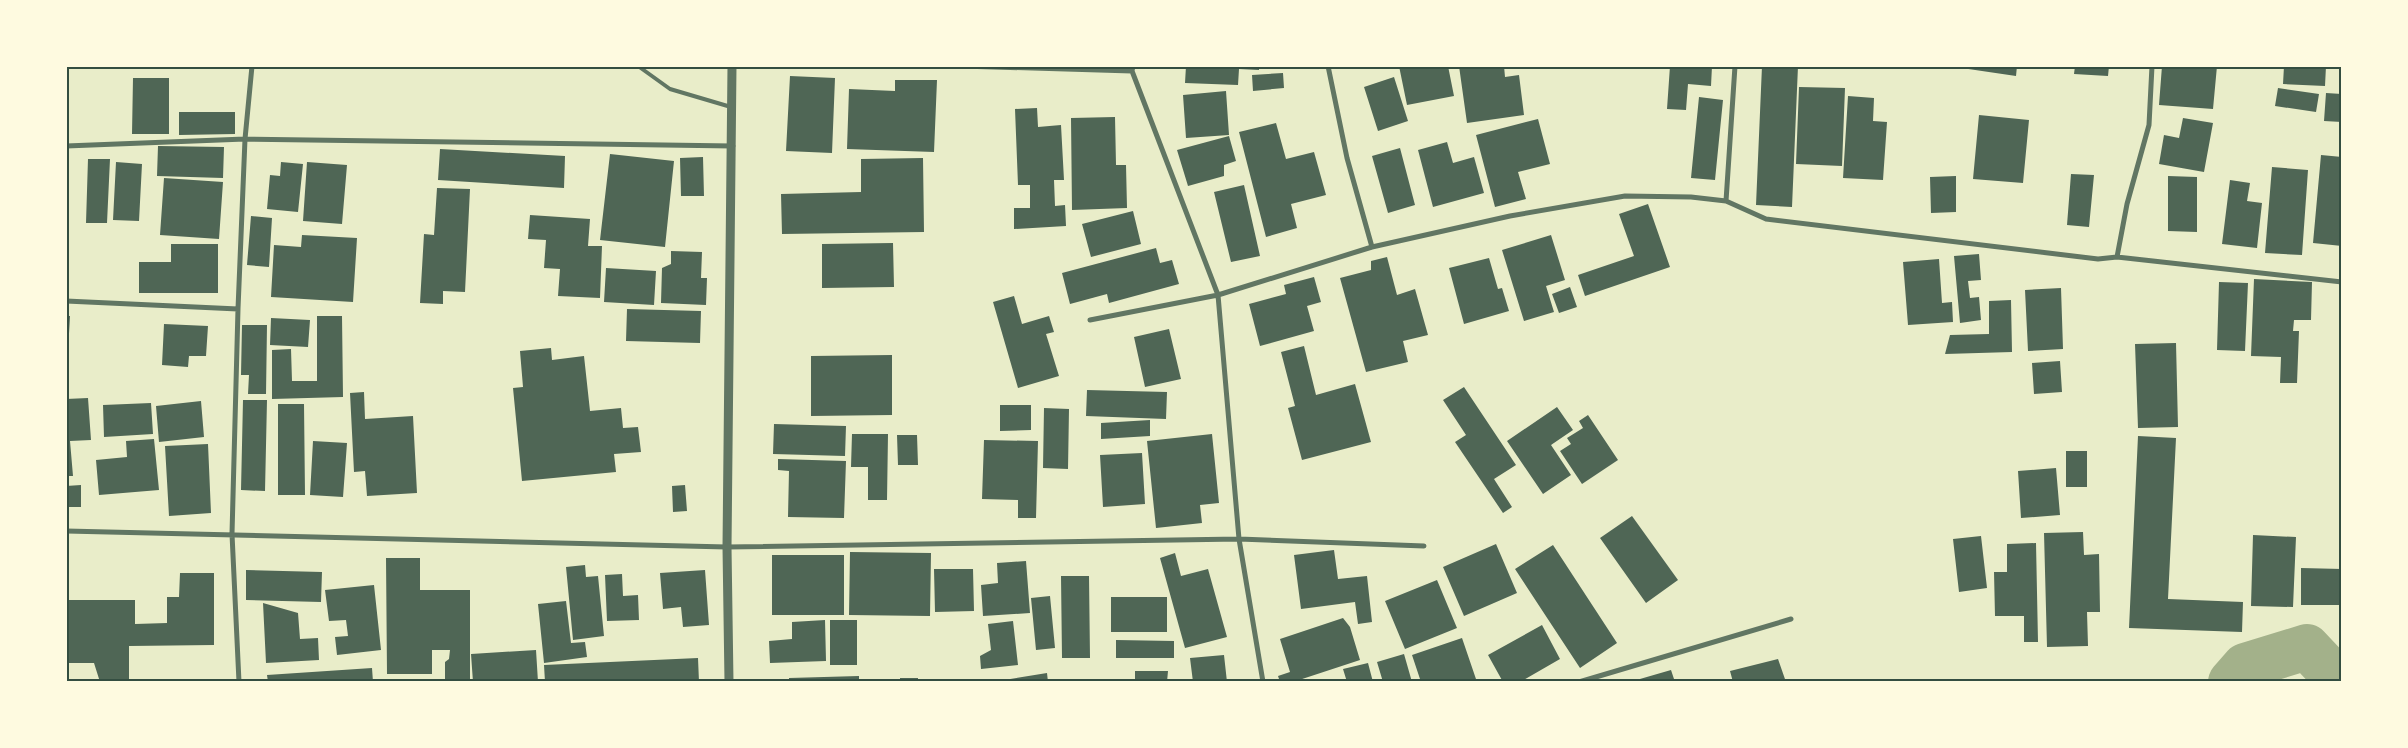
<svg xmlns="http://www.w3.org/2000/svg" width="2408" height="748" font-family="Karla,sans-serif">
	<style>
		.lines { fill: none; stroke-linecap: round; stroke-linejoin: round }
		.river { stroke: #a3b18a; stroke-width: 46 }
		.building { fill: #4f6655 }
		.service { stroke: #617663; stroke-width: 4 }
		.minor { stroke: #617663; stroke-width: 5 }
		.tertiary { stroke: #617663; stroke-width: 9 }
		.neatline { fill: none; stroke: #344e41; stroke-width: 2 }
	</style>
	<rect width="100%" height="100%" fill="#e9edc9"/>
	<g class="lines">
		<path class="river" d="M2231,682L2245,666L2307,647L2340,682"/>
	</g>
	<path class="building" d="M1186,66H1259V70L1239,69L1238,85L1185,83Z
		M1399,66H1448L1454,96L1407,105Z
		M1459,66H1504L1505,77L1519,75L1524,115L1467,123Z
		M1670,66H1712L1711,86L1688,84L1686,110L1667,109Z
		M1762,66H1798L1792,207L1756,205Z
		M1948,66H2017L2016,76Z
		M2075,66H2109L2108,76L2074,74Z
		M2162,66H2217L2213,109L2159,105Z
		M2284,66H2326L2325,86L2283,84Z
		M1283,73L1284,88L1253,91L1252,75Z
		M790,76L835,78L832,153L786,151Z
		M1394,77L1408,121L1378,131L1364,87Z
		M133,78H169V134H132Z
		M895,80H937L934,152L847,149L849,89L895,91Z
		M1799,87L1845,88L1842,166L1796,164Z
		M2278,88L2319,94L2316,112L2275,106Z
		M1226,91L1229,135L1186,138L1183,95Z
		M2326,93L2342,94V122L2324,121Z
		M1848,96L1874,98L1873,121L1887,122L1883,180L1843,178Z
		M1699,97L1723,100L1715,180L1691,178Z
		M1037,108L1038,127L1061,125L1064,180H1054L1055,206L1065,205L1066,226L1014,229V208H1030V185H1018L1015,109Z
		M179,112H235V134L179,135Z
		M1979,115L2029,120L2023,183L1973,179Z
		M1115,117L1116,165H1126L1127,208L1072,210L1071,118Z
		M2183,118L2213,123L2204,172L2159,164L2164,135L2179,138Z
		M1538,119L1550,164L1518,172L1526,199L1495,207L1476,135Z
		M1276,123L1286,159L1314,152L1326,195L1291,204L1297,228L1266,237L1239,132Z
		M1229,136L1236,161L1224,165V176L1188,186L1177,150Z
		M1447,142L1453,163L1474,157L1484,193L1433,207L1418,150Z
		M158,146L224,147L223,178L157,176Z
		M1400,148L1415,205L1388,213L1372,156Z
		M440,149L565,156L564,188L438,180Z
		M610,154L674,161L665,247L600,240Z
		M2321,155L2342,157V246L2313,243Z
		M703,157L704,196H681L680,158Z
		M923,158L924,232L782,234L781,194L861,192V159Z
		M88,159H110L107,223H86Z
		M116,162L142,164L139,221L113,220Z
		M281,162L303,164L298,212L267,209L270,175L280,176Z
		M307,162L347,165L342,224L303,221Z
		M2272,167L2308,170L2302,255L2265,253Z
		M2071,174L2094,175L2089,227L2067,225Z
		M1956,176V212L1931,213L1930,177Z
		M2168,176L2197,177V232L2168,231Z
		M164,178L223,182L219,239L160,235Z
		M2230,180L2250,183L2247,201L2262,203L2257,248L2222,244Z
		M1244,185L1260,256L1231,262L1214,192Z
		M437,188L470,189L465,292L443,291V304L420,303L424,234L434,235Z
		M1648,204L1670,267L1585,296L1578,275L1634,256L1619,214Z
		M1133,211L1141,244L1091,257L1082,224Z
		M530,215L590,219L588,246H602L600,298L558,296L560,269L544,268L546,240L528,239Z
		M251,216L272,218L269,267L247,265Z
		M302,235L357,238L353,302L271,297L274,245L301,247Z
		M1551,235L1565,280L1546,286L1554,312L1524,321L1502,250Z
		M893,243L894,287L822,288V244Z
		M171,244H218V293H139V262H171Z
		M1156,248L1160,263L1172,260L1179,284L1109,303L1107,294L1070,304L1062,273Z
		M671,251L702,252L701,278H707L706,305L661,303L662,268L671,264Z
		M1979,254L1981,280L1968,281L1970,298L1979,297L1981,320L1960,323L1954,256Z
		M1387,257L1397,295L1415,289L1428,335L1403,341L1408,362L1366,372L1340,278L1371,270V261Z
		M1489,258L1498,289L1502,288L1509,311L1464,324L1449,268Z
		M1939,259L1942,303L1952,302L1953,322L1908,325L1903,262Z
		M606,268L656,271L654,305L604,302Z
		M1314,277L1321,302L1307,306L1314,331L1260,346L1249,304L1286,294L1284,285Z
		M2254,279L2312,282L2311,320H2294L2293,331H2299L2297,383H2280L2281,357L2251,356Z
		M2219,282L2248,283L2245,351L2217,350Z
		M1570,287L1577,307L1559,313L1552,294Z
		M2061,288L2063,349L2028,351L2025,290Z
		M1014,296L1022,324L1049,316L1054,332L1046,334L1059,376L1018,388L993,302Z
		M2011,300L2012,352L1945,354L1950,335L1989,334V301Z
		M627,309L701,311L700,343L626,341Z
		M66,316H70L68,351H66Z
		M317,316H342L343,397L272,399V350L291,349L292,381H317Z
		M271,318L310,320L308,347L270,345Z
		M164,324L208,326L206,356H189L188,367L162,365Z
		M242,325H267L266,394H248L249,375H241Z
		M1169,329L1181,379L1145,387L1134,337Z
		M2176,343L2178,427L2138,428L2135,344Z
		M1304,346L1316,395L1355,384L1371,442L1302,460L1288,408L1295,406L1281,352Z
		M551,348L552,360L584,356L590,411L621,408L623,428L638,427L641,452L614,454L616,472L522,481L513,388L523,387L520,351Z
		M892,355V415L811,416V356Z
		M2060,361L2062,392L2034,394L2032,363Z
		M1464,387L1516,465L1494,479L1512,507L1503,513L1455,442L1466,435L1443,400Z
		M1087,390L1167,392L1166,419L1086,416Z
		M364,392L365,419L413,416L417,493L367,496L365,471L354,472L350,393Z
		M88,398L91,440L70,441L73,476H66V399Z
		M243,400H267L265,491L241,490Z
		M201,401L204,437L159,442L156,406Z
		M151,403L153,434L104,437L103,405Z
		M278,404H304L305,495H278Z
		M1000,405H1031V430L1000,431Z
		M1557,407L1573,430L1551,445L1571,475L1543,494L1507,441Z
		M1044,408L1069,409L1068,469L1043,468Z
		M1588,415L1618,460L1582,484L1560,451L1571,444L1567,438L1583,428L1579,421Z
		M1150,420V436L1101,439V423Z
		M774,424L846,426L845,456L773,454Z
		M852,434H888L887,500H868V467H851Z
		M1212,434L1219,503L1200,505L1202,523L1156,528L1147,441Z
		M897,435H917L918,465H898Z
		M2138,436L2176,438L2168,599L2243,602L2242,632L2129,628Z
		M154,439L159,490L99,495L96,460L127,457L126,441Z
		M984,440L1038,441L1036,518H1018V500L982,499Z
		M313,441L347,443L343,497L310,495Z
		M208,444L211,513L169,516L165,446Z
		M2066,451H2087V487H2066Z
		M1142,453L1145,504L1103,507L1100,455Z
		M778,459L846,461L844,518L788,517L789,471L778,470Z
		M2056,468L2060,515L2021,518L2018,471Z
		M81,485V507H66V486Z
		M685,485L687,511L673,512L672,486Z
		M1632,516L1678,580L1646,603L1600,538Z
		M2083,532L2084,555L2099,554L2100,612H2087L2088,646L2047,647L2044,533Z
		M2253,535L2296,537L2293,607L2251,606Z
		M1981,536L1987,588L1959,592L1953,539Z
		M2036,543L2038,642H2024V616H1995L1994,572H2007V544Z
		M1496,544L1517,593L1464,616L1443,567Z
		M1553,545L1617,643L1580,668L1515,569Z
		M1334,550L1338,579L1367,576L1372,622L1358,624L1355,602L1301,609L1294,555Z
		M850,552L931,553L930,616L849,615Z
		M1175,553L1181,576L1208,569L1227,637L1185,648L1160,558Z
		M772,555H844V615H772Z
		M386,558H420V590H470V682H445V662L449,659L450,650H432V674H387Z
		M1026,561L1030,613L983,616L981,585L998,583L997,563Z
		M585,565L586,577L598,576L604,636L573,640L566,567Z
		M2301,568L2342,569V605H2301Z
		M934,569H973L974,611L935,612Z
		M246,570L322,572L321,602L246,600Z
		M705,570L709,625L683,627L681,607L663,609L660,573Z
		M180,573H214V645L129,646V682H100L94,663H67V600H135V624L167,623V597H179Z
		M622,574L623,596L638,595L639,620L607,621L605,575Z
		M1061,576H1089L1090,658H1062Z
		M1437,580L1457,628L1405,649L1385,601Z
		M374,585L381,650L337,655L335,637L348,636L346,620L329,621L325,590Z
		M1050,596L1055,648L1036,650L1031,598Z
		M1111,597H1167V632H1111Z
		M566,601L571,643L585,642L587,657L544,663L538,604Z
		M263,603L298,613L300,639L318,638L319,660L266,663Z
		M1343,618L1350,627L1360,660L1293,682H1280L1278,676L1290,672L1280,639Z
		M825,620L826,661L770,663L769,641L792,639V622Z
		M830,620H857V665H830Z
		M1013,621L1018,665L981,669L980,656L991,650L988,624Z
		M1542,625L1560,659L1520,682H1503L1488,655Z
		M1462,638L1477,682H1421L1412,655Z
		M1116,640L1174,641V658H1116Z
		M536,650L538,682H473L471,654Z
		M1404,654L1412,682H1383L1377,662Z
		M1224,655L1227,682H1193L1190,658Z
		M698,658L699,682H545L544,665Z
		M1778,659L1786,682H1733L1730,671Z
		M1368,663L1373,682H1347L1343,669Z
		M372,668L373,682H268L267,675Z
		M1671,670L1675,682H1633V681Z
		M1135,671H1168L1167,682H1135Z
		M1047,673L1048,682H998V681Z
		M859,676V682H789V678Z
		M900,678H918V682H900Z"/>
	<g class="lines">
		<path class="service" d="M638,66L670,89L731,107"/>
		<path class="minor" d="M839,66H866
			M961,66L1132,71
			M1133,66L1132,71L1218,295L1239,539L1263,682
			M1328,66L1347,158L1372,247
			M66,146L245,139L733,146
			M1726,201L1735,66
			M2117,257L2127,204L2149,125L2152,66
			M66,301L238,309
			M1090,320L1218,295L1372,247L1510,216L1625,196L1691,197L1726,201L1766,219L2098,259L2117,257L2342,282
			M66,531L727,547L1239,539L1424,546
			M239,682L232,534L238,309L245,139L252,66
			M1579,682L1791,619"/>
		<path class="tertiary" d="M729,682L727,547L732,66"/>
	</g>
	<rect width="2408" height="748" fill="none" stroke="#fefae0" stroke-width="135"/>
	<rect x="68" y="68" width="2272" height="612" class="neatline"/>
</svg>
